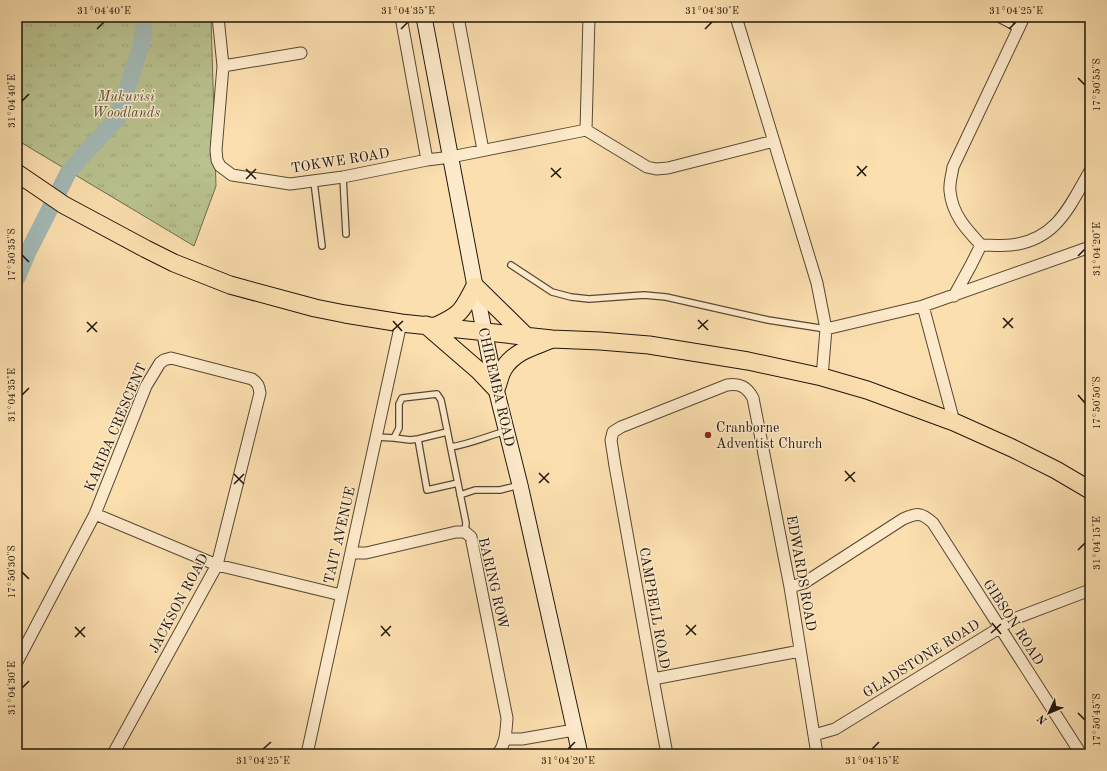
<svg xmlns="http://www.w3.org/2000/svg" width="1107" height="771" font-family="'Old Standard TT',serif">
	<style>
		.park { fill: url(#park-tufts); stroke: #6c6c4e }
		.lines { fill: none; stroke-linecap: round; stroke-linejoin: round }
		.river { stroke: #a3bab6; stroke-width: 17 }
		.lane-casing { stroke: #564835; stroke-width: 8 }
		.street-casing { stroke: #564835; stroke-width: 13 }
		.secondary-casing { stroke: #1e150c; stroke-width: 17 }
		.primary-casing { stroke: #1e150c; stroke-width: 19 }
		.lane { stroke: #fdeacb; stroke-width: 5.5 }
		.street { stroke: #fdeacb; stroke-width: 11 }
		.secondary { stroke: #fdeacb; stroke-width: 15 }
		.primary { stroke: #fcdfaf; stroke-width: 17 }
		.ticks { fill: none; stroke: #1e150c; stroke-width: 1.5 }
		.poi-dot { fill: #8f2418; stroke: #fdeacb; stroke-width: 1.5 }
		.labels { text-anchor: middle; stroke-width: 3; stroke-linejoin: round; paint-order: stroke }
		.park-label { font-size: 14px; font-style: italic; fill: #54523a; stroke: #fdeacb }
		.street-label { font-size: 14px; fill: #1e150c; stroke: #fdeacb }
		.poi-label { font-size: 14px; fill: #1e150c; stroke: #fdeacb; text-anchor: start }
		.neatline { fill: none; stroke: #1e150c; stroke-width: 1.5 }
		.ticks-label { font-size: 10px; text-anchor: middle; fill: #1e150c }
	</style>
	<defs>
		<pattern id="park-tufts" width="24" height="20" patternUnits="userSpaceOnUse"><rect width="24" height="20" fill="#b9c38f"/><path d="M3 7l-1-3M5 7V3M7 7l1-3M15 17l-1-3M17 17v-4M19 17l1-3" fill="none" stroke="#9fa77a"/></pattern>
	</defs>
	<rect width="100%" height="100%" fill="#fcdfaf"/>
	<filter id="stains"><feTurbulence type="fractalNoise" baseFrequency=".005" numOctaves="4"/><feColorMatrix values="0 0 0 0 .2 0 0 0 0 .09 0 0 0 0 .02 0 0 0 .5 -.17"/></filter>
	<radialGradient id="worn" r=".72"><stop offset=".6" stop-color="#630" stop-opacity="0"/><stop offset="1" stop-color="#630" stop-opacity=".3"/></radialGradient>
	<path class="park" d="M17,17H211L216,186L194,246L17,140Z"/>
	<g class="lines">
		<path class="river" d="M17,278L28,252L69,171L118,117L143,39L144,17"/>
		<defs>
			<path id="lane" d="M995,17L1018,29
				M343,177L346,234
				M314,182L322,246
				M511,265L552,292L571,297L589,299L644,295L666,297L768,320L826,329
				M376,437L394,438L410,440L418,439L447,432
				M394,438L399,428V404L402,398L437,394L441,400L466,523L465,532
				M418,439L427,490L458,483
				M451,447C470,444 488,436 506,431
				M460,495L475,490H500L520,485"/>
			<path id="street" d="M218,17L223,66L216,150L217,160L220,166L232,175L290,184L343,177L427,160L451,157L586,130L647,167L656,169L668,168L774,141
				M401,17L427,160
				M458,17L483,150
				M736,17L817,283L826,329L822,377
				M223,66L301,53
				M586,130L589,17
				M981,245C966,229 952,214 950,191C949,184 952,174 953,167L1024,17
				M954,296L971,265L981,245C991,245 1001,246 1011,245C1057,240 1070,205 1090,171
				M923,306L954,422
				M826,329L923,306L1090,247
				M95,514L217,565L341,595
				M351,553H366L456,532H465L471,537L507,718C506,731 506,743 498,754
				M790,587L804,583L903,519C917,513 921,512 933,523L1081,754
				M17,662L95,514L146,386L160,363L164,360L171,358L252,379C258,383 259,386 260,393L217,565L113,754
				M653,679L800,651
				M814,735L835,729L1014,619L1090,590
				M505,739H522L574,730
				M307,754L401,323
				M667,754L653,679L615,466L611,440L613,432L621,427L727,385C740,383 747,387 753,398L790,587L817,754"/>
			<path id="secondary" d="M424,17L475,286L496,389L520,485L580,754"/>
			<path id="primary" d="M17,173L64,205L146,249L174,263L230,285L315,308L345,314L401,323L552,339L600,341L649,345L748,361L822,377L867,390L954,422L1012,448L1056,470L1090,490
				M426,325L478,370L496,389C499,382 500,374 504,368C515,351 533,347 550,340
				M436,326C462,314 462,311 475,286L527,337"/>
		</defs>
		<use href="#lane" class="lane-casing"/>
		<use href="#street" class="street-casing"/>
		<use href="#secondary" class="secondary-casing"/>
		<use href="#primary" class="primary-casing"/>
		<use href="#lane" class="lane"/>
		<use href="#street" class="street"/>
		<use href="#secondary" class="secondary"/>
		<use href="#primary" class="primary"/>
	</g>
	<path class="ticks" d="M97,29L104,22M401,29L408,22M705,29L712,22M1009,29L1016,22M1078,78L1085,85M22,101L29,94M857,166L866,176M551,168L561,178M246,169L256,179M857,176L867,166M551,177L561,168M246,179L256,169M22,255L29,262M1078,256L1085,249M1003,318L1013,328M698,320L708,330M393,321L402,331M87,322L97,332M1003,328L1013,318M698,329L708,320M392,331L403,321M87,332L97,322M22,395L29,388M1078,395L1085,403M845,471L855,482M539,473L549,483M234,474L244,484M845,481L855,472M539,483L549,473M234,484L244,474M1078,550L1085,543M22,572L29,579M992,623L1001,634M686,625L696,635M381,626L390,636M75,627L85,637M991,633L1001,624M686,635L696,625M381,636L391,626M75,637L85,627M22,688L29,681M1078,713L1085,720M263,749L271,742M568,749L575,742M872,749L879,742"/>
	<circle class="poi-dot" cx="708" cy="435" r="4"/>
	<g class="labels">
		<g class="park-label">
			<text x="126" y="101">Mukuvisi<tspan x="126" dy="16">Woodlands</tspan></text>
		</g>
		<g class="street-label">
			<text transform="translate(340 160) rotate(-9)" y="5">TOKWE ROAD</text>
			<text transform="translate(497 387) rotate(77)" y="5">CHIREMBA ROAD</text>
			<text transform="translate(115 427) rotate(-67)" y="5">KARIBA CRESCENT</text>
			<text transform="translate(339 535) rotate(-77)" y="5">TAIT AVENUE</text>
			<text transform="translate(802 573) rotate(80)" y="5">EDWARDS ROAD</text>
			<text transform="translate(494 583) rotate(77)" y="5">BARING ROW</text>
			<text transform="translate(178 603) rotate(-62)" y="5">JACKSON ROAD</text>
			<text transform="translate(655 608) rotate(80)" y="5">CAMPBELL ROAD</text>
			<text transform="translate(1014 622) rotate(57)" y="5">GIBSON ROAD</text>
			<text transform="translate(921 658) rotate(-32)" y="5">GLADSTONE ROAD</text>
		</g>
		<g class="poi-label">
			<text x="716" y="432">Cranborne<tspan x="716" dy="16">Adventist Church</tspan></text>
		</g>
	</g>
	<rect width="1107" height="771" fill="none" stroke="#fcdfaf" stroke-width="44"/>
	<g transform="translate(1049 713) rotate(226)" stroke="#fdeacb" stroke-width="3" paint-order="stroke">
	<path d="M0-3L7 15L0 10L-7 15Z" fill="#1e150c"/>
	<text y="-6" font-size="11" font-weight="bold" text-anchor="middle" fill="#1e150c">N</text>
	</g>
	<rect x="22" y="22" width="1063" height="727" class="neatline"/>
	<g class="ticks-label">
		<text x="104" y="14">31°04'40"E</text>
		<text x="408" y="14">31°04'35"E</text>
		<text x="712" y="14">31°04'30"E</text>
		<text x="1016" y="14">31°04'25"E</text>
		<text transform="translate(1096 85) rotate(-90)" y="4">17°50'55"S</text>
		<text transform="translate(11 101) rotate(-90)" y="4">31°04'40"E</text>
		<text transform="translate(1096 249) rotate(-90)" y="4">31°04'20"E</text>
		<text transform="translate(11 255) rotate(-90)" y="4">17°50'35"S</text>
		<text transform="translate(11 395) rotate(-90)" y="4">31°04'35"E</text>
		<text transform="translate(1096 403) rotate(-90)" y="4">17°50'50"S</text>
		<text transform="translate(1096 543) rotate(-90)" y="4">31°04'15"E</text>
		<text transform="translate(11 572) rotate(-90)" y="4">17°50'30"S</text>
		<text transform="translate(11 688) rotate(-90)" y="4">31°04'30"E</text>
		<text transform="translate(1096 720) rotate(-90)" y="4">17°50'45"S</text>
		<text x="263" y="764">31°04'25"E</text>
		<text x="568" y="764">31°04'20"E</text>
		<text x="872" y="764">31°04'15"E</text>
	</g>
	<rect width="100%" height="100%" filter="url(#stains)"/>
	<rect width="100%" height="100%" fill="url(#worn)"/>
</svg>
